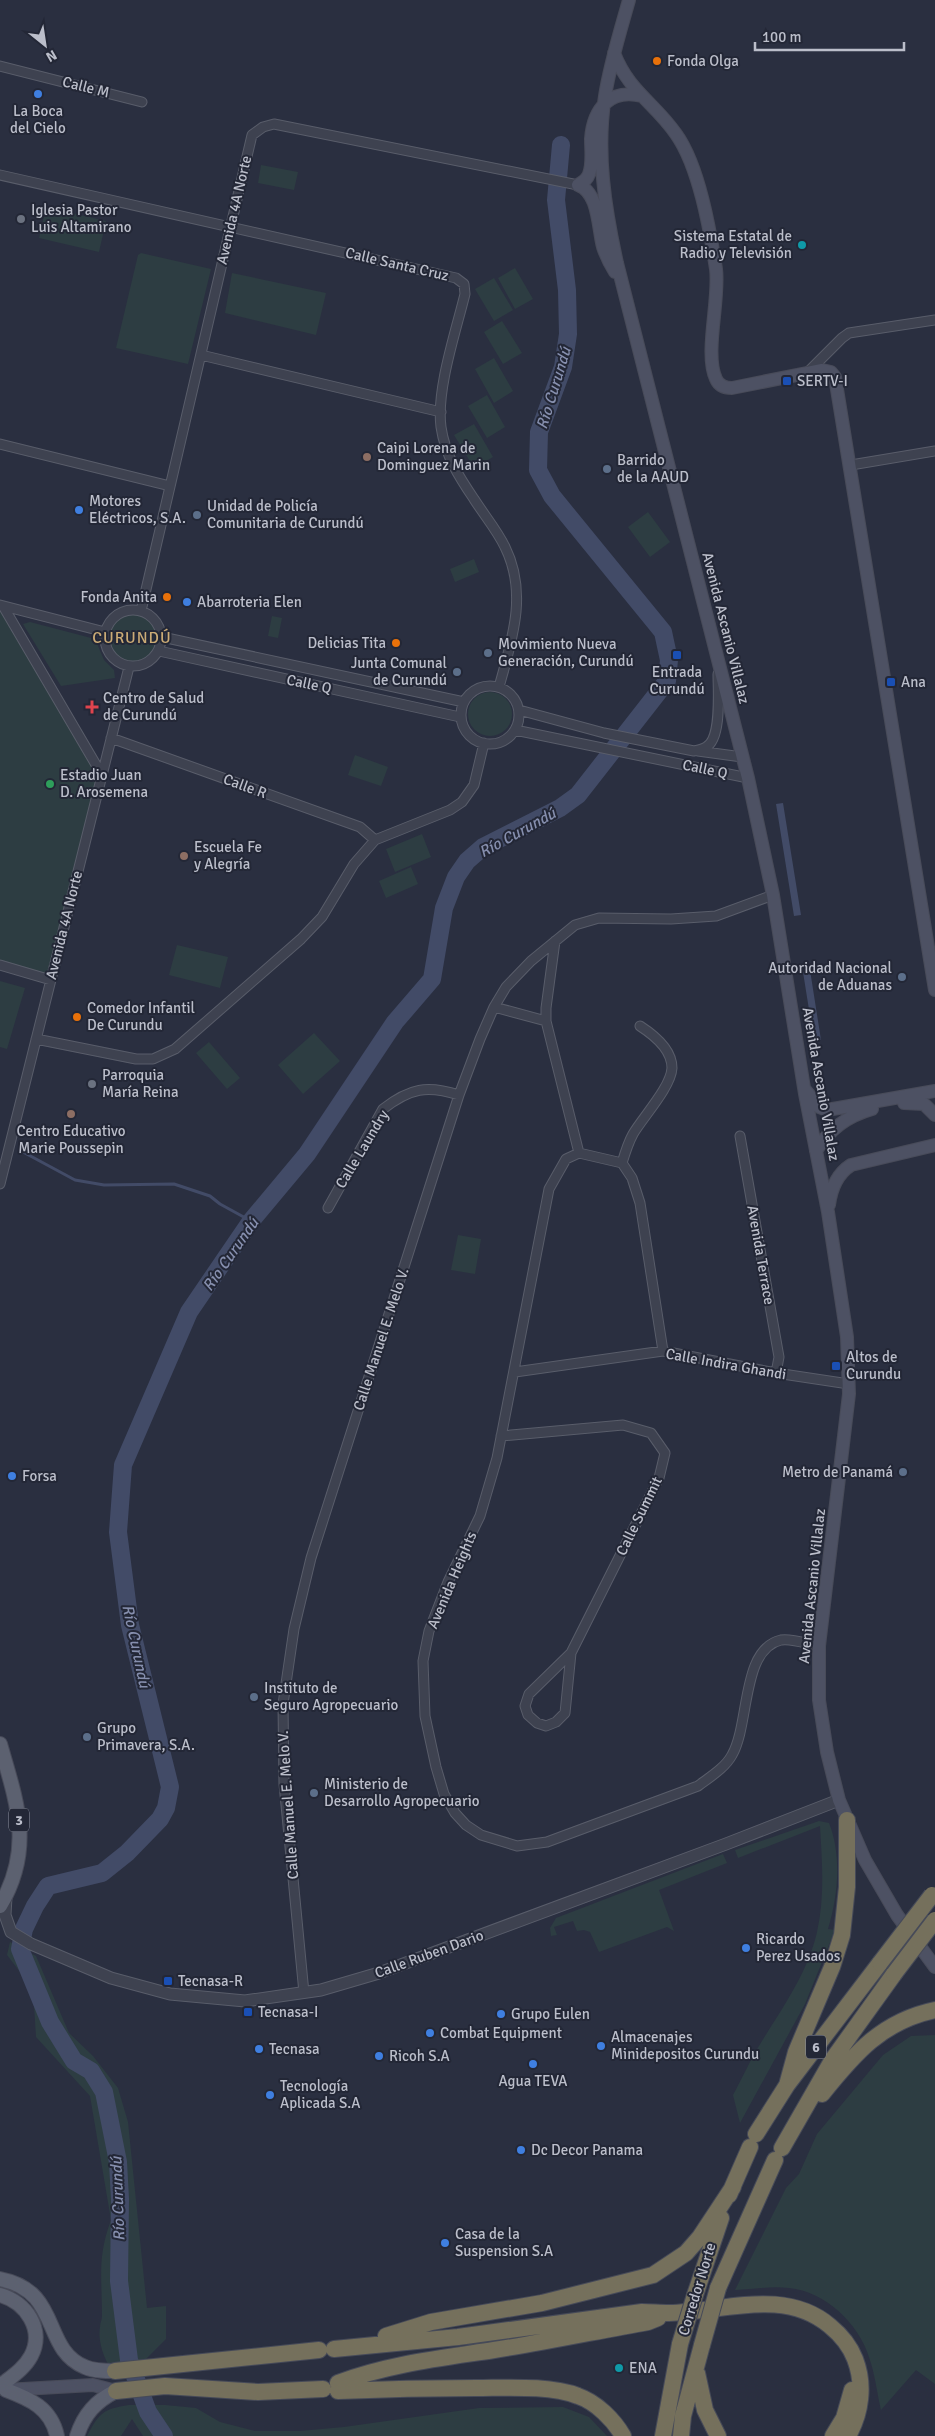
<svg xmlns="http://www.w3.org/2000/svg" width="935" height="2436" font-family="Signika,sans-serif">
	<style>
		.green { fill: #2d3d42 }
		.water { fill: #424b67 }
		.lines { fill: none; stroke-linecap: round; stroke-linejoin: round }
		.stream { stroke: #424b67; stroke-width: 3 }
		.river { stroke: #424b67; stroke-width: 18 }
		.minor-casing { stroke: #595d6a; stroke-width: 11 }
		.tertiary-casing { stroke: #595d6a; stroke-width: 13 }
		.secondary-casing { stroke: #484b59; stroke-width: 14 }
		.primary-casing { stroke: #484b59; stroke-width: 16 }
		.motorway-casing { stroke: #464a58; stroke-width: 18 }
		.minor { stroke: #3e4250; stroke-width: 9 }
		.tertiary { stroke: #3e4250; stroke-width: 11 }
		.secondary { stroke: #4d5163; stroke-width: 12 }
		.primary { stroke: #5c6170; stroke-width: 14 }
		.motorway { stroke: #75705c; stroke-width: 16 }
		.motorway-bridge-casing { stroke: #464a58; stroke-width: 18; stroke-linecap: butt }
		.motorway-bridge { stroke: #75705c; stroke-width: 16 }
		.food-dot { fill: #e8710a; stroke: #232736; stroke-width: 2 }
		.shop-dot { fill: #3f7fe0; stroke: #232736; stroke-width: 2 }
		.worship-dot { fill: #6b7280; stroke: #232736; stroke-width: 2 }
		.culture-dot { fill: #0f9aa8; stroke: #232736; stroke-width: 2 }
		.transit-dot { fill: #1a4fb4; stroke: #232736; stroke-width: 2 }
		.education-dot { fill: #8d6e63; stroke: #232736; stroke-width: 2 }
		.service-dot { fill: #5c6f8a; stroke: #232736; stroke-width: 2 }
		.health-dot { fill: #e0444e; stroke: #232736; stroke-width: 2 }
		.leisure-dot { fill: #2e9e5b; stroke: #232736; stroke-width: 2 }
		.labels { text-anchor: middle; stroke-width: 4; stroke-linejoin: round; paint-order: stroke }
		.shield { fill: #232736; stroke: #8d919e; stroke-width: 1 }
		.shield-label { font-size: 14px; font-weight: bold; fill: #bbbeca }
		.poi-label { font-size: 15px; fill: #bbbeca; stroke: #232736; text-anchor: start }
		.street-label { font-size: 15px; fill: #bbbeca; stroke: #232736 }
		.water-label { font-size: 16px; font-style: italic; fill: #868fae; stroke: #232736 }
		.neighbourhood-label { font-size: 16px; letter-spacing: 1px; fill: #cbab76; stroke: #232736 }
	</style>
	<rect width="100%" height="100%" fill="#2a2f40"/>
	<path class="green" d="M261,165L298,172L294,190L258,183Z
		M46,207L106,221L99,252L39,238Z
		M141,253L211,269L188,364L116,348L138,255Z
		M515,268L533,299L515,309L498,278Z
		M232,273L326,293L316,335L225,313Z
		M494,278L513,310L494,321L475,289Z
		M502,321L522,353L503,364L484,332Z
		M494,358L513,391L494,403L475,369Z
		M487,395L505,427L487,438L468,406Z
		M474,424L493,457L474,468L454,435Z
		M648,512L670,542L650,557L628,527Z
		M474,559L479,572L455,582L450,569Z
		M0,605L102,775L51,980L0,965Z
		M105 638a28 28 0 1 1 56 0a28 28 0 1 1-56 0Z
		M272,616L282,618L278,638L268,636Z
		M30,622L95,639L104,660L114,670L115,678L61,686L23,624Z
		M468 714a22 22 0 1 1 44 0a22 22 0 1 1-44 0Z
		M355,755L388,767L381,786L348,775Z
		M422,834L431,857L395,872L386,849Z
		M411,867L418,884L386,898L379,881Z
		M177,945L228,957L220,988L169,975Z
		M0,981L25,988L7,1049L0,1047Z
		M314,1033L340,1061L303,1094L278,1065Z
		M209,1042L240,1078L227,1089L196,1053Z
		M458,1235L481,1239L475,1274L451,1270Z
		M819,1821L829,1823C842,1856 838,1896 828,1929L835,1930L805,2004L740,2123L733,2095C743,2077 751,2058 762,2041C783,2007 808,1972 817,1932C825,1897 822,1861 820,1826L738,1858L735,1850Z
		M723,1854L727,1863L659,1890L674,1931L667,1927L599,1952L590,1932L584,1930L577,1931L573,1921L554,1927L557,1935L551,1936L550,1928L556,1918Z
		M10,1942L36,1956L69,2033L93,2056L118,2088L128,2122L147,2308L166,2306V2339L146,2359L108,2364C102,2353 98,2339 100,2327C100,2323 102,2320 102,2316C102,2278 97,2258 111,2220L90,2096L36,2037L33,1989L7,1955Z
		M935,2035V2384L916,2370L881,2410C877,2393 875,2374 869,2357C859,2324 825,2291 789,2288C771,2286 753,2289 735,2290L786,2188L799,2174L817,2134L883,2055L911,2036Z
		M129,2405H165L196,2408L220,2422L255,2431H300L344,2427L479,2408L563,2407L589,2417L607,2436H143L132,2419L121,2436H87C99,2413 103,2409 129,2405Z"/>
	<path class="water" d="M783,803L801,915L794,916L776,804Z
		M810,970L821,1040L814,1041L803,972Z"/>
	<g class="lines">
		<path class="stream" d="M23,1152L75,1180L104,1185L174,1184L210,1196L220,1204L251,1221"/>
		<path class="river" d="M164,2436L148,2412L129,2360L119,2281L120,2199L118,2162L104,2092L91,2071L74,2061L50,2022L20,1949L24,1929L35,1906L48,1886L102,1873L127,1853L160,1819L166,1808L170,1787L130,1625L118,1532L123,1465L189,1312L251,1221L307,1154L395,1022L432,979L444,908L456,877L467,861L483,847L560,808L578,795L667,681L669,660L663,632L552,496L538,470L539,432L563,367L568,334L567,290L556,200L561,145"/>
		<defs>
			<path id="minor" d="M0,66L142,102
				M0,175L456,278L464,284L465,294C456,331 436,390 441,427C445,455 459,477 474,499C484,515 497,530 505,547C528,593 512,640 499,687
				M201,355L441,412
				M808,372L842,338L849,333L935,320
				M0,444L170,486
				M851,465L935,451
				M0,605L105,632
				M3,606L102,775
				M105 638a28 28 0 1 1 56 0a28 28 0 1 1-56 0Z
				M141,611L252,135L263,127L274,124L578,185
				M162,637L464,702
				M159,651L460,717
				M461 715a29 29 0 1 1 58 0a29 29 0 1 1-58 0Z
				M519,710L604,733L694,751C698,750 703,749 706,747C722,739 718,691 718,674
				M515,730L748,778
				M111,738L360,827L375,840
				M698,751L742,757
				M555,941L546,1008V1021L579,1153
				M0,965L51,980
				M494,1007L546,1021
				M36,1039L136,1059H153L175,1049L301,939L322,917L354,864L375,840L450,810L462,802L474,785L484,743
				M740,1136L779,1357L776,1373
				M579,1153L566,1159L549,1189L497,1458L480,1516L448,1582L429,1631L423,1661L425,1716L436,1767L444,1794L455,1813L466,1825L481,1835L517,1846L547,1842L698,1786C710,1777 725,1768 732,1755C750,1724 741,1649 781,1640C791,1638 808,1644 819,1646
				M579,1153L622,1163L632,1178L640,1203L663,1351
				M622,1163C625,1153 628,1143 633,1134C643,1117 671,1087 672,1068C672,1049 654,1035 640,1026
				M0,1184L129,667
				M328,1208L383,1109C410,1088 427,1085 459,1095
				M515,1372L663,1351L776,1373L849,1384
				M501,1436L623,1425L651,1433L665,1453L659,1478L571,1653L529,1694L525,1706L528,1715L537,1723L546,1726L556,1722L565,1713L571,1653
				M304,1993L284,1784L283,1704L294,1629L311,1558L459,1095L480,1039L494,1007L506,987L531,961L575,925L599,918L671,919L716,916L773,895"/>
			<path id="tertiary" d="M6,1897L5,1915L11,1932L31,1944L111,1978L170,1994L245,2001L321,1990L379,1973L726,1844L839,1800"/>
			<path id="secondary" d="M629,0C620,32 610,64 605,96C596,152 605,209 617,263L748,778L773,895L805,1094L828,1212L847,1337L849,1394L819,1646V1700L827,1752L839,1800L865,1860L897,1915L935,1967
				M614,53C629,92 654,102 676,134C699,166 710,230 716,269C720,299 704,354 716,379C719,386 725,388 732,388L822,370L831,372L835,377L935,990
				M578,185C583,182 587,180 589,174C593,164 591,150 591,139C593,109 610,88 642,96
				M578,185C599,192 598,229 603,247C606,256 610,264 615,272
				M806,1091L819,1107L827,1110L935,1091
				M904,1103L924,1104L935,1115
				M816,1151C829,1129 847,1116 872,1109
				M829,1205C831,1189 837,1174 851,1165L935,1145
				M5,2390L93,2385L116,2391"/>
			<path id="primary" d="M0,1744C17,1803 34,1848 0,1906
				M0,2279C62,2291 41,2349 85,2367C94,2371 105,2371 115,2371
				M0,2295C26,2302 45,2330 31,2356C24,2369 11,2377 0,2386
				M6,2390C30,2399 51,2408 57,2436
				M77,2436C84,2414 96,2401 116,2391"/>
			<path id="motorway" d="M787,2085L796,2052L832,1967L842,1935L847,1887V1820
				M822,2094C854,2054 882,2021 935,2010
				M756,2134L787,2085L880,1963
				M782,2148L833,2059L894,1974
				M729,2195L750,2147
				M718,2288L775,2160
				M695,2295L721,2218
				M386,2336L431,2322L542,2303L653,2275L686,2253L700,2237L733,2187
				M334,2349L458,2337L642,2312C651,2312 660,2313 669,2313C723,2312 784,2287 830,2326C841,2335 850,2346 855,2359C865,2385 861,2413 848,2436
				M115,2371L319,2350
				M697,2373L705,2410L718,2436
				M338,2383C388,2364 442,2358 494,2350C546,2342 597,2331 648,2322L658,2318
				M116,2391L165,2386L258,2392L323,2389
				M338,2391C384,2389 430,2388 476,2388C506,2388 550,2385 578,2396C596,2402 614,2420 623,2436
				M663,2436L680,2344
				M681,2436L683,2416L702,2345
				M833,2436L844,2418L852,2390"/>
		</defs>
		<use href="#minor" class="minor-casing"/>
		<use href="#tertiary" class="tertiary-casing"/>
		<use href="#secondary" class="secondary-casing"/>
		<use href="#primary" class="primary-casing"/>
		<use href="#motorway" class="motorway-casing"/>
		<use href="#minor" class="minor"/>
		<use href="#tertiary" class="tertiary"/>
		<use href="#secondary" class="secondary"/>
		<use href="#primary" class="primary"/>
		<use href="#motorway" class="motorway"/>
		<defs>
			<path id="motorway-bridge" d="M880,1963L932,1895
				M894,1974L935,1920
				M680,2344L695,2295
				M702,2345L718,2288"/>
		</defs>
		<use href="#motorway-bridge" class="motorway-bridge-casing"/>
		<use href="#motorway-bridge" class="motorway-bridge"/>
	</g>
	<g class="food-dot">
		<circle cx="657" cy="61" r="5"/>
		<circle cx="167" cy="597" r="5"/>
		<circle cx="396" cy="643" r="5"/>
		<circle cx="77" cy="1017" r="5"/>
	</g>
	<g class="shop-dot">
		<circle cx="38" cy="94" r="5"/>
		<circle cx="79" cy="510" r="5"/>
		<circle cx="187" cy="602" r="5"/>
		<circle cx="12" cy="1476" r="5"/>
		<circle cx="746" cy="1948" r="5"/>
		<circle cx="501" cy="2014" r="5"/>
		<circle cx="430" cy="2033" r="5"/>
		<circle cx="601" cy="2046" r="5"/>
		<circle cx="259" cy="2049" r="5"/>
		<circle cx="379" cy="2056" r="5"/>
		<circle cx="533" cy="2064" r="5"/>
		<circle cx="270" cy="2095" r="5"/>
		<circle cx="521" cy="2150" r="5"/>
		<circle cx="445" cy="2243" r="5"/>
	</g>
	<g class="worship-dot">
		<circle cx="21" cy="219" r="5"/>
		<circle cx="92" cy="1084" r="5"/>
	</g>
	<g class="culture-dot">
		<circle cx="802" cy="245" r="5"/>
		<circle cx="619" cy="2368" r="5"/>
	</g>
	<g class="transit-dot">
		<rect x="782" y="376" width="10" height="10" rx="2.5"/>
		<rect x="672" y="650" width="10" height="10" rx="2.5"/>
		<rect x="886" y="677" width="10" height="10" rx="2.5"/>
		<rect x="831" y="1361" width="10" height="10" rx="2.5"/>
		<rect x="163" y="1976" width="10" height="10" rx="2.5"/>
		<rect x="243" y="2007" width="10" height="10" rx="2.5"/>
	</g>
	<g class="education-dot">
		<circle cx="367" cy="457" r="5"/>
		<circle cx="184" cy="856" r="5"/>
		<circle cx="71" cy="1114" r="5"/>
	</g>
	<g class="service-dot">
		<circle cx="607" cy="469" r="5"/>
		<circle cx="197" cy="515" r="5"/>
		<circle cx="488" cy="653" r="5"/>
		<circle cx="457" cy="672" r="5"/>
		<circle cx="902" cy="977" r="5"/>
		<circle cx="903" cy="1472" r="5"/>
		<circle cx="254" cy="1697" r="5"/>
		<circle cx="87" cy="1737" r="5"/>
		<circle cx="314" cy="1793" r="5"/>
	</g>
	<path class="health-dot" d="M89.5 699.5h5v5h5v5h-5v5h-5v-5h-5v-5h5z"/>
	<circle class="leisure-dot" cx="50" cy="784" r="5"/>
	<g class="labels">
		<g class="shield">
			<rect x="9" y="1808.5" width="20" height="23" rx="4"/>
			<rect x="806" y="2035.5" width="20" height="23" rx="4"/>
		</g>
		<g class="shield-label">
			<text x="19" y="1825">3</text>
			<text x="816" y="2052">6</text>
		</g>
		<g class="poi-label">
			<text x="667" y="66">Fonda Olga</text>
			<text x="38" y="116" text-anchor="middle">La Boca<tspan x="38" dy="17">del Cielo</tspan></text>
			<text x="31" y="215">Iglesia Pastor<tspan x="31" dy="17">Luis Altamirano</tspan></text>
			<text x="792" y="241" text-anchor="end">Sistema Estatal de<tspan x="792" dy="17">Radio y Televisión</tspan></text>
			<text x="797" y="386">SERTV-I</text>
			<text x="377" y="453">Caipi Lorena de<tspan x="377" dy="17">Dominguez Marin</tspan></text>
			<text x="617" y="465">Barrido<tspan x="617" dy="17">de la AAUD</tspan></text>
			<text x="89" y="506">Motores<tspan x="89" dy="17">Eléctricos, S.A.</tspan></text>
			<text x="207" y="511">Unidad de Policía<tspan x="207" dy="17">Comunitaria de Curundú</tspan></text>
			<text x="157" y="602" text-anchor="end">Fonda Anita</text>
			<text x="197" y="607">Abarroteria Elen</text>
			<text x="386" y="648" text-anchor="end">Delicias Tita</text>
			<text x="498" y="649">Movimiento Nueva<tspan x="498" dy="17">Generación, Curundú</tspan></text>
			<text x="447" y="668" text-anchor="end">Junta Comunal<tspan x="447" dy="17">de Curundú</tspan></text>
			<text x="677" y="677" text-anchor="middle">Entrada<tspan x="677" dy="17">Curundú</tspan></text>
			<text x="901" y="687">Ana</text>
			<text x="103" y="703">Centro de Salud<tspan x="103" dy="17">de Curundú</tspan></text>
			<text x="60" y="780">Estadio Juan<tspan x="60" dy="17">D. Arosemena</tspan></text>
			<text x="194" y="852">Escuela Fe<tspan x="194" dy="17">y Alegría</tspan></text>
			<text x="892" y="973" text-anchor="end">Autoridad Nacional<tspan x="892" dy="17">de Aduanas</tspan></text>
			<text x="87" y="1013">Comedor Infantil<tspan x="87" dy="17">De Curundu</tspan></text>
			<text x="102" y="1080">Parroquia<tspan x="102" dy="17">María Reina</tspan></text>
			<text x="71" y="1136" text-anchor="middle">Centro Educativo<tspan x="71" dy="17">Marie Poussepin</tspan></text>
			<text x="846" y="1362">Altos de<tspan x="846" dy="17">Curundu</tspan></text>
			<text x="893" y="1477" text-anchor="end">Metro de Panamá</text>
			<text x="22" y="1481">Forsa</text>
			<text x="264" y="1693">Instituto de<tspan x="264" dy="17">Seguro Agropecuario</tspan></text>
			<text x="97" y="1733">Grupo<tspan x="97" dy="17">Primavera, S.A.</tspan></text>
			<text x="324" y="1789">Ministerio de<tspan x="324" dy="17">Desarrollo Agropecuario</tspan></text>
			<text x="756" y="1944">Ricardo<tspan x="756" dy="17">Perez Usados</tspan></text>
			<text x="178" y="1986">Tecnasa-R</text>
			<text x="258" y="2017">Tecnasa-I</text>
			<text x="511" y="2019">Grupo Eulen</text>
			<text x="440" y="2038">Combat Equipment</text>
			<text x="611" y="2042">Almacenajes<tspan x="611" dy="17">Minidepositos Curundu</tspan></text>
			<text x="269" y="2054">Tecnasa</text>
			<text x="389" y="2061">Ricoh S.A</text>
			<text x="533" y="2086" text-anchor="middle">Agua TEVA</text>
			<text x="280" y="2091">Tecnología<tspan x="280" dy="17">Aplicada S.A</tspan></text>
			<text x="531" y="2155">Dc Decor Panama</text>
			<text x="455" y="2239">Casa de la<tspan x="455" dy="17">Suspension S.A</tspan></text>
			<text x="629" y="2373">ENA</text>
		</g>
		<g class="street-label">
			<text transform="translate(86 87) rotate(14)" y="5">Calle M</text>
			<text transform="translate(234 210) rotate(-77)" y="5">Avenida 4A Norte</text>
			<text transform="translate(397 264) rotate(13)" y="5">Calle Santa Cruz</text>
			<text transform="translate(726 628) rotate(76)" y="5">Avenida Ascanio Villalaz</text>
			<text transform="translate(309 684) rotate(12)" y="5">Calle Q</text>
			<text transform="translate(705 769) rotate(12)" y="5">Calle Q</text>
			<text transform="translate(245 786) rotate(20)" y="5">Calle R</text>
			<text transform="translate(64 925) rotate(-76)" y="5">Avenida 4A Norte</text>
			<text transform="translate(821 1084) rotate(80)" y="5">Avenida Ascanio Villalaz</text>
			<text transform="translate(362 1149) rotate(-59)" y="5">Calle Laundry</text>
			<text transform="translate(761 1255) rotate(80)" y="5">Avenida Terrace</text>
			<text transform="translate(381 1339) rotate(-72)" y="5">Calle Manuel E. Melo V.</text>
			<text transform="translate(726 1364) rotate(10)" y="5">Calle Indira Ghandi</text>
			<text transform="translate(639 1516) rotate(-64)" y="5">Calle Summit</text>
			<text transform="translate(452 1580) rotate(-67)" y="5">Avenida Heights</text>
			<text transform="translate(812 1586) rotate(-84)" y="5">Avenida Ascanio Villalaz</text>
			<text transform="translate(288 1805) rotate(-94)" y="5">Calle Manuel E. Melo V.</text>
			<text transform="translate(429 1954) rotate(-20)" y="5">Calle Ruben Dario</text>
			<text transform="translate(697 2289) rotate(-73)" y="5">Corredor Norte</text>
		</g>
		<g class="water-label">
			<text transform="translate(553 388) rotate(-73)" y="6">Río Curundú</text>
			<text transform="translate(517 832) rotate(-29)" y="6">Río Curundú</text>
			<text transform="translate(230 1254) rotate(-55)" y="6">Río Curundú</text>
			<text transform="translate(137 1646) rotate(78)" y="6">Río Curundú</text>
			<text transform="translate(117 2199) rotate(-92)" y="6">Río Curundú</text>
		</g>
		<g class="neighbourhood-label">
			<text x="132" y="643">CURUNDÚ</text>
		</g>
	</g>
	<g transform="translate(45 45) rotate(150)" stroke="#232736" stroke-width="4" paint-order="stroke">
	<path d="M0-4L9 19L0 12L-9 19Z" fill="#bbbeca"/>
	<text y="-8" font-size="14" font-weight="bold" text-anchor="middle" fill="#bbbeca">N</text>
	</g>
	<path d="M755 42v8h149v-8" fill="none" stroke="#bbbeca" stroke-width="2.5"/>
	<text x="762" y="42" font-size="15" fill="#bbbeca" stroke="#232736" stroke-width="4" paint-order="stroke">100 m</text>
</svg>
